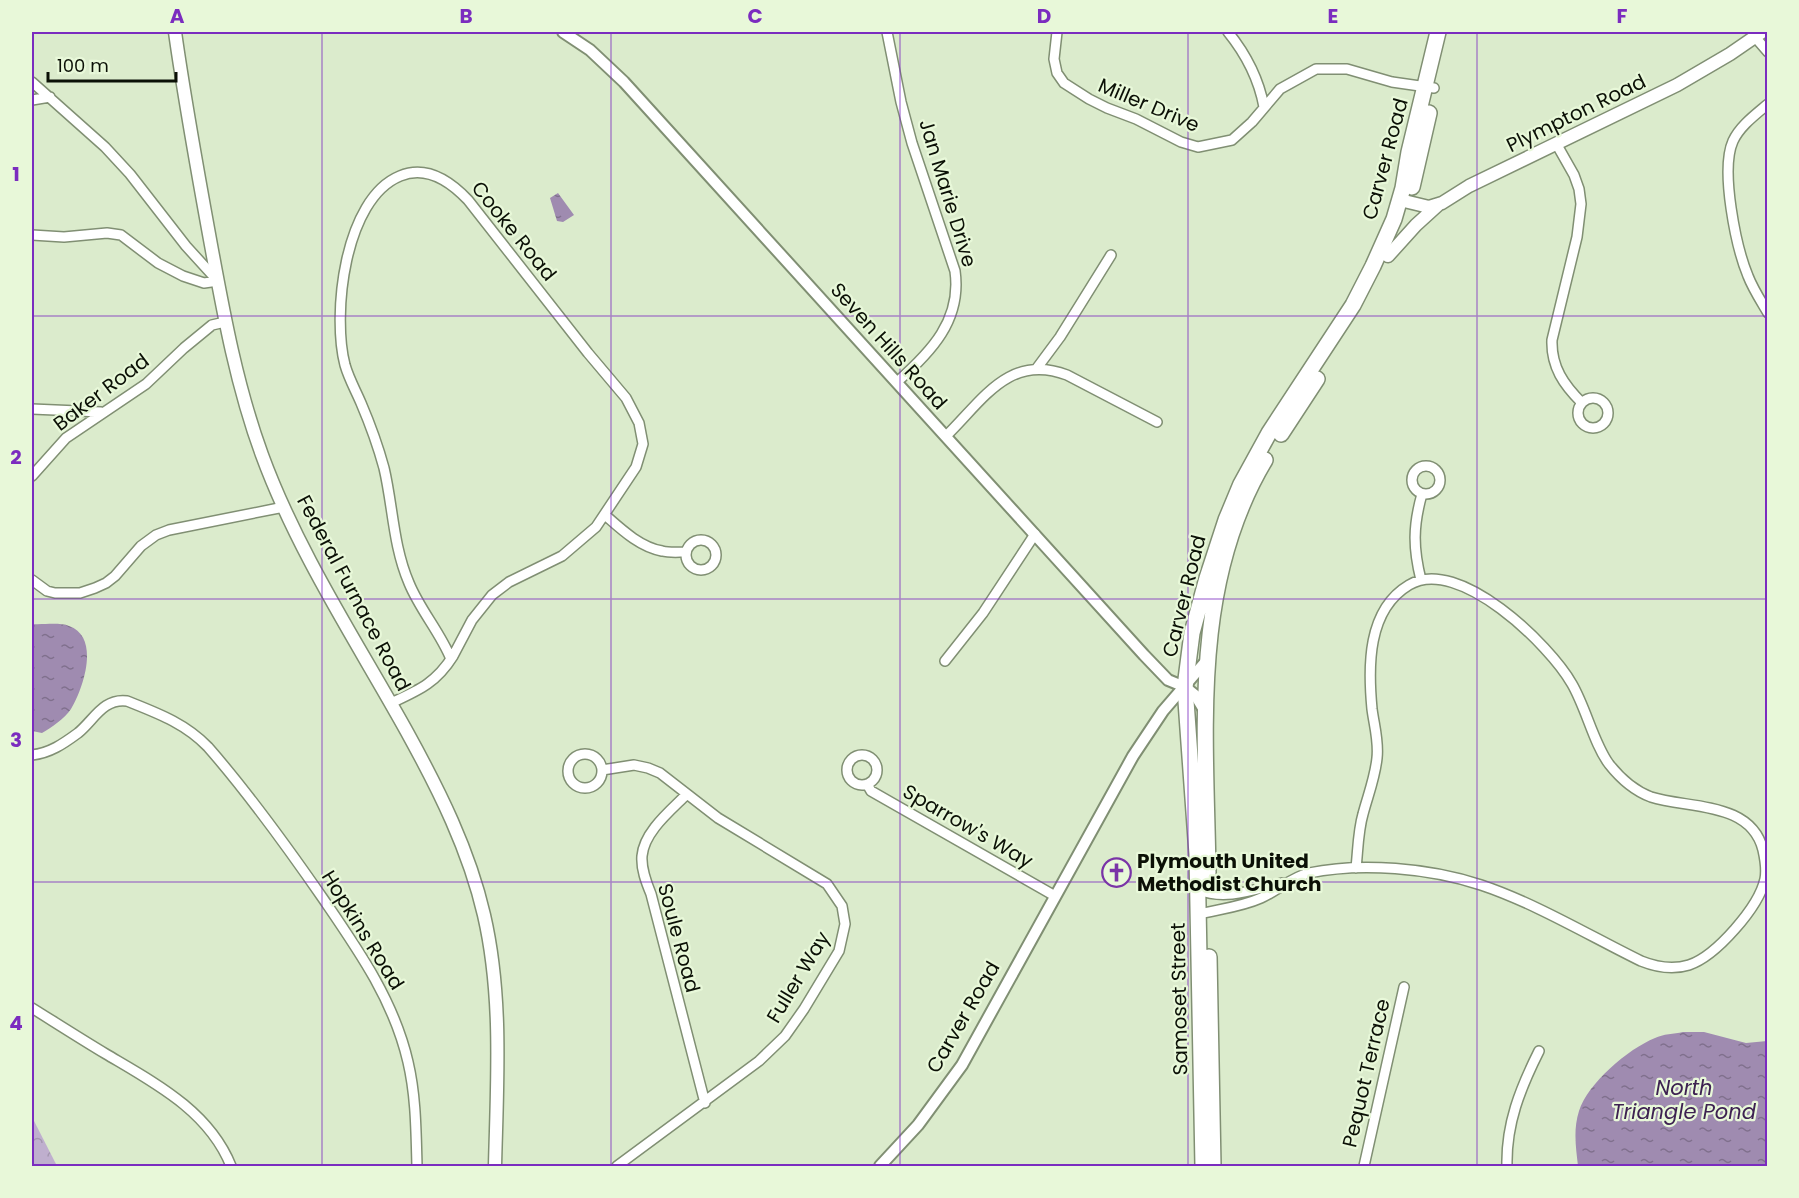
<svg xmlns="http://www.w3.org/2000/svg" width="1799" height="1198" font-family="Poppins,sans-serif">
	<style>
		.park { fill: url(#park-crowns) }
		.water { fill: url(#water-ripples) }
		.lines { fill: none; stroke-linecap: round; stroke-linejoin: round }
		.minor-casing { stroke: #808f73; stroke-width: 12 }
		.tertiary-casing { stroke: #808f73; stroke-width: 14 }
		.secondary-casing { stroke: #808f73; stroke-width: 15 }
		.trunk-casing { stroke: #808f73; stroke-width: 18 }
		.minor { stroke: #fff; stroke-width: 9 }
		.tertiary { stroke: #fff; stroke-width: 10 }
		.secondary { stroke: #fff; stroke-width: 12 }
		.trunk { stroke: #fff; stroke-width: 15 }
		.grid { fill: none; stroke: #7b2cbf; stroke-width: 1.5; stroke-opacity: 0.55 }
		.labels { text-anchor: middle; stroke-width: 4.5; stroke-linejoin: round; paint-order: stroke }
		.street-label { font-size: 20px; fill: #0b1006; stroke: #e8f8d9 }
		.poi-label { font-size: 20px; font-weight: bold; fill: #0b1006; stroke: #e8f8d9; text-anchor: start }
		.water-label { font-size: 21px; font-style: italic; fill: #3d2151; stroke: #e8f8d9 }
		.neatline { fill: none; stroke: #7b2cbf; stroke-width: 2 }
		.grid-label { font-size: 20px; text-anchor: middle; font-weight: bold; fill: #7b2cbf }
	</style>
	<defs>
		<pattern id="park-crowns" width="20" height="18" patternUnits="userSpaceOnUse" patternTransform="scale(1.5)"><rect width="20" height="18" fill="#bfafce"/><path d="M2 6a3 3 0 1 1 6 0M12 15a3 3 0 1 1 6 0" fill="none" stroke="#a396af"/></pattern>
		<pattern id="water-ripples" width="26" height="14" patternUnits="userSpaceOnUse" patternTransform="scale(1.5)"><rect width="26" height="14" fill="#9f8bb0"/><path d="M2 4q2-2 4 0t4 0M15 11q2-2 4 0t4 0" fill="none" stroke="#80708d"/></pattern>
	</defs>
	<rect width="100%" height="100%" fill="#dbebcc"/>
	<path class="park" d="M32,1117L57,1166H32Z"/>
	<path class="water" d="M558,193L574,215L563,222L557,221L550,198Z
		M32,624C43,625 59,622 69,626C101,637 83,689 71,709C64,719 52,727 42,733L32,731Z
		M1683,1032H1704L1746,1043L1767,1041V1166H1578C1576,1148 1573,1130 1579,1111C1588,1083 1628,1049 1655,1038C1663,1034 1674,1034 1683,1032Z"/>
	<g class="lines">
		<defs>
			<path id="minor" d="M887,32L901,102L912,143L955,271C962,320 931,352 897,382
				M1057,32L1054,59L1057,73L1064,83L1089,99L1107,108L1136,119L1181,142L1198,147L1232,140L1252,122L1280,89L1316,69H1347L1392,82L1434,88
				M1228,32C1245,53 1259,80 1264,107
				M1755,37L1768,52
				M32,82L105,147L130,174L186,246L216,279
				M32,100L50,97
				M1768,104C1755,115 1740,126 1733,141C1720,170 1736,247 1748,276C1753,289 1761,301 1768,313
				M1557,145L1574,175L1579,189L1581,204L1577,237L1552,340C1551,367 1564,385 1582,403
				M32,235L64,237L107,233L121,235L158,263L183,276L204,283L218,281
				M1037,368L1060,337L1111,255
				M1578 413a15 15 0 1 1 30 0a15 15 0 1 1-30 0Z
				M32,409L101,412
				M946,436C983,400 1009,353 1067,375L1157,422
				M1412 480a14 14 0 1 1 28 0a14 14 0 1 1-28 0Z
				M32,476L66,438L146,384L184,348L212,325L225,322
				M605,515C622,530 640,547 662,551C670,553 678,552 686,552
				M686 555a15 15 0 1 1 30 0a15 15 0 1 1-30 0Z
				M32,580L47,591L55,593H80L95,588L106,583L115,576L141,546L156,535L169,530L284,507
				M1421,580C1413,548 1413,526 1422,494
				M945,661L983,613L1035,534
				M391,703C419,690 436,683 453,656L472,620L492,595L509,582L562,556L596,527L636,467L643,444L639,423L626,398L588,353L468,200C450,181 426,165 400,176C344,199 332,315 345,365C349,379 356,391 361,403C370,424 378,446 384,468C393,506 393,546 409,583C420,610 440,632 451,659
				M568 771a17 17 0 1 1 34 0a17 17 0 1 1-34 0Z
				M32,755C50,753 63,744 78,733C94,720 103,698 127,701C157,713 185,723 208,747C250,795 288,848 324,900C359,951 394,1001 408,1062C416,1096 416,1131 417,1166
				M847 770a15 15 0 1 1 30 0a15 15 0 1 1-30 0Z
				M602,770L634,765L648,768L660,773L718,818L827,884L842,906L845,924L839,951L804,1009L785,1036L759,1061L617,1166
				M867,784L871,791L1055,896
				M686,795C670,811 644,832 642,856C641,869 646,882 651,894L705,1103
				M1199,890C1226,901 1255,889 1282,883
				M1199,914C1220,909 1241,907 1261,898C1277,891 1292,877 1309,873C1361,862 1430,868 1481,885C1535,903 1590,936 1641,961C1656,967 1673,970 1689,965C1716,956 1759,907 1765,879C1767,869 1765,859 1763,850C1751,801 1689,809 1651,797C1635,791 1620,778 1609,764C1594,744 1586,708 1572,684C1550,645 1458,555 1409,585C1367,610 1368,667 1372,709C1374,725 1379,741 1377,758C1375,778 1368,795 1363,814C1358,831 1358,850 1356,868
				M32,1008C56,1023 81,1039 106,1054C155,1083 209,1111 231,1166
				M1364,1166L1404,987
				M1507,1166C1506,1124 1520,1089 1539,1051"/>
			<path id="tertiary" d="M563,32L590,50L624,82L1144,655L1168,680L1185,687L1195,695L1204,710
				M880,1166L918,1125L962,1065L1133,756L1163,711L1207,660"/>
			<path id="secondary" d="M175,32C185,103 198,174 211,245C224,316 237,387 262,455C298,553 357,642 407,732C439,790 469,850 484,915C503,997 497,1083 495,1166
				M1400,200L1429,207L1442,203L1469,186L1677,85L1730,54L1762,32
				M1388,256L1416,225L1438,205"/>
			<path id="trunk" d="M1412,187L1429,113
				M1281,434L1317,379
				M1208,873C1206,733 1190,585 1265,460
				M1209,957L1213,1166
				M1203,1166L1197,854L1185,687L1192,633L1207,578L1226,520L1241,484L1269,433L1353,305L1373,266L1394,219L1403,188L1409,152L1438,32"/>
		</defs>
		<use href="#minor" class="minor-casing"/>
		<use href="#tertiary" class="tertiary-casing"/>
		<use href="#secondary" class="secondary-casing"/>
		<use href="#trunk" class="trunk-casing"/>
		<use href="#minor" class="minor"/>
		<use href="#tertiary" class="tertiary"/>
		<use href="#secondary" class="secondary"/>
		<use href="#trunk" class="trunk"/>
	</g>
	<path class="grid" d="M322,32V1166M611,32V1166M900,32V1166M1188,32V1166M1477,32V1166M32,316H1768M32,599H1768M32,882H1768"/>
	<defs>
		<symbol id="church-ring" viewBox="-11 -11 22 22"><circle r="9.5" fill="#e8f8d9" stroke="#7a34a7" stroke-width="1.5"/><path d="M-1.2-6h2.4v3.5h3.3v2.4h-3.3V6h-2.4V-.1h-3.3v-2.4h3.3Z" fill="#7a34a7"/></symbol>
	</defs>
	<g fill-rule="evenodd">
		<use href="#church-ring" x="1100" y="856" width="33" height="33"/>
	</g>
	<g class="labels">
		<g class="street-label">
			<text transform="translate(1149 105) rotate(23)" y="7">Miller Drive</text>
			<text transform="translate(1576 113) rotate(-26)" y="7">Plympton Road</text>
			<text transform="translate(1385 159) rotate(-75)" y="7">Carver Road</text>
			<text transform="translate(948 193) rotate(73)" y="7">Jan Marie Drive</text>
			<text transform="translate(514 231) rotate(51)" y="7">Cooke Road</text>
			<text transform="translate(889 346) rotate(48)" y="7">Seven Hills Road</text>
			<text transform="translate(101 392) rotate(-37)" y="7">Baker Road</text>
			<text transform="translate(354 593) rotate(62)" y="7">Federal Furnace Road</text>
			<text transform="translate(1184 596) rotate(-76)" y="7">Carver Road</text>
			<text transform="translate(968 826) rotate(30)" y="7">Sparrow's Way</text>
			<text transform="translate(363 930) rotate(58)" y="7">Hopkins Road</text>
			<text transform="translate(679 938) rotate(75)" y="7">Soule Road</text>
			<text transform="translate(798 977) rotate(-59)" y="7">Fuller Way</text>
			<text transform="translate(1179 999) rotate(-91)" y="7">Samoset Street</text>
			<text transform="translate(963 1017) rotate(-60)" y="7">Carver Road</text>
			<text transform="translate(1366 1073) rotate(-77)" y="7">Pequot Terrace</text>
		</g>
		<g class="poi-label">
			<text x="1137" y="868">Plymouth United<tspan x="1137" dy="23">Methodist Church</tspan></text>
		</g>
		<g class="water-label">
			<text x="1684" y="1095">North<tspan x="1684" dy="24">Triangle Pond</tspan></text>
		</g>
	</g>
	<rect width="1799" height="1198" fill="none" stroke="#e8f8d9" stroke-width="66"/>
	<path d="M48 72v9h128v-9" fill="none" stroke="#0b1006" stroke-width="3"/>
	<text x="57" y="72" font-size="18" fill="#0b1006" stroke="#e8f8d9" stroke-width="4.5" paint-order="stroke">100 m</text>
	<rect x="33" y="33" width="1733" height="1132" class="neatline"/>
	<g class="grid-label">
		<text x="177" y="23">A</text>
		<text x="466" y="23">B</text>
		<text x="755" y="23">C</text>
		<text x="1044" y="23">D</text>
		<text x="1333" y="23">E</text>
		<text x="1622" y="23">F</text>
		<text x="16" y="181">1</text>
		<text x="16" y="464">2</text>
		<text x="16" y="747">3</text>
		<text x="16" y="1030">4</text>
	</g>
</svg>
